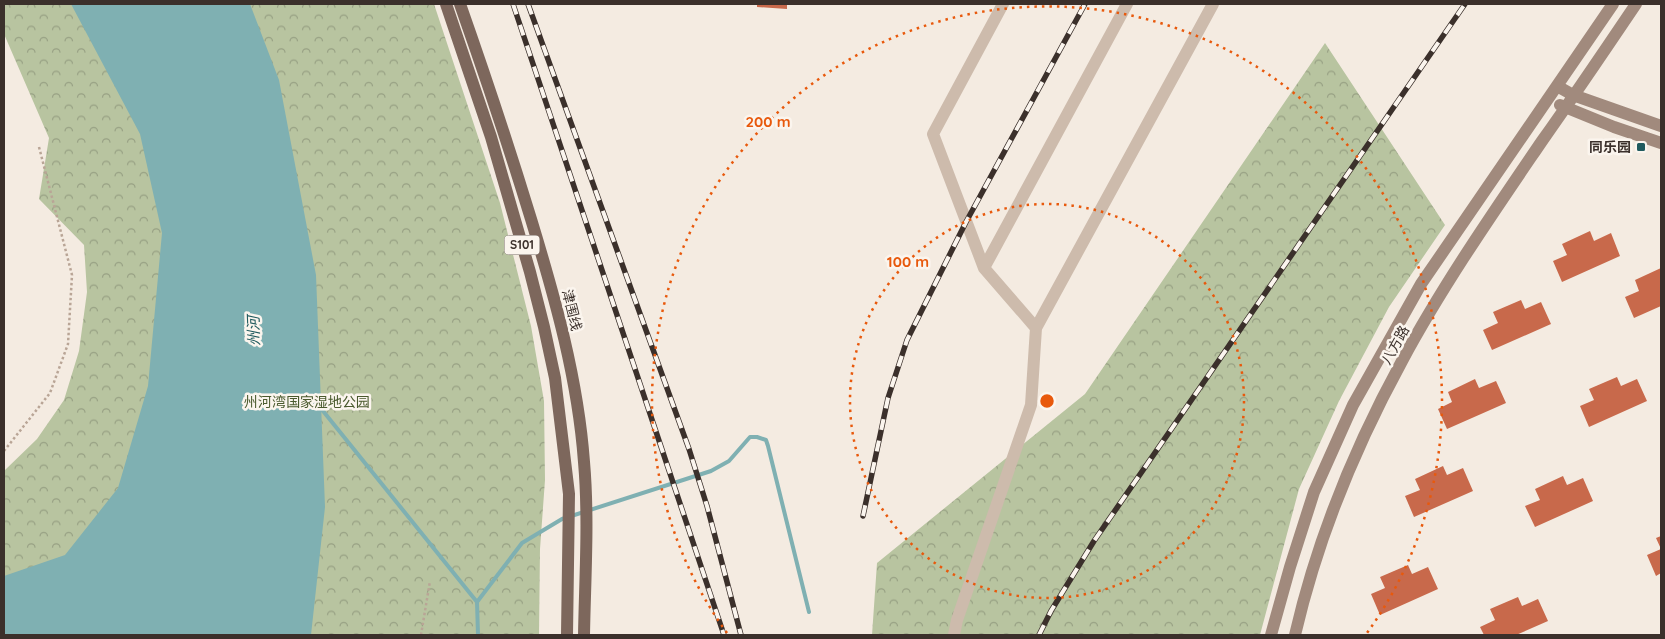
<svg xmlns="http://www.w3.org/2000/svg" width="1665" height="639" font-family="Quicksand,'Noto Sans SC',sans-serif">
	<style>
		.forest { fill: url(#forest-crowns) }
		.water { fill: #7fb0b2 }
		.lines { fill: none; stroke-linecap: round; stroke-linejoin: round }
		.stream { stroke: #7fb0b2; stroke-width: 4 }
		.building { fill: #c8694b }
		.path { stroke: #b9a596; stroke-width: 2.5; stroke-dasharray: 2.5 2.5; stroke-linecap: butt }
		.street { stroke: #cdbbac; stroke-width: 12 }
		.secondary { stroke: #a18a7d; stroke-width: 12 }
		.primary { stroke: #7d675c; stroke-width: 12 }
		.rail-casing { stroke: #3b302b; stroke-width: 5.5 }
		.rail { stroke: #fbf5ee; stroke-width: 4; stroke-dasharray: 11; stroke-linecap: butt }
		.ring { fill: none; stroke: #e8590c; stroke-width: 2.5; stroke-dasharray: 2.5 5 }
		.poi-dot { fill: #1f5a5e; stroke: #fbf5ee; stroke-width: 2 }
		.labels { text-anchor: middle; stroke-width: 5; stroke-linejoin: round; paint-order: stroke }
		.shield { fill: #fbf5ee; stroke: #756b66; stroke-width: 1 }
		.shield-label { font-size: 12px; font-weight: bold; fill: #3b302b }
		.poi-label { font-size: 14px; font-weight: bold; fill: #3b302b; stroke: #fbf5ee; text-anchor: end }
		.street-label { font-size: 14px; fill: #3b302b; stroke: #fbf5ee }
		.park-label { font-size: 14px; fill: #4a5a2e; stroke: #fbf5ee }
		.water-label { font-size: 15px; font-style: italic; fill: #1f5a5e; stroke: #fbf5ee }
		.centre { fill: #e8590c; stroke: #fbf5ee; stroke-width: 2.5 }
		.ring-label { font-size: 15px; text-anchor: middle; font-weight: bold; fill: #e8590c; stroke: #fbf5ee; stroke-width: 5; stroke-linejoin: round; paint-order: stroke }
	</style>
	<defs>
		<pattern id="forest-crowns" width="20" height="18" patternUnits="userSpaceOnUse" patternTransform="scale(1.25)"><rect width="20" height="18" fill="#b8c4a0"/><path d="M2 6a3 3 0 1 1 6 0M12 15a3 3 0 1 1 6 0" fill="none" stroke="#97a083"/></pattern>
	</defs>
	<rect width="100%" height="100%" fill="#f4ebe1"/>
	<path class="forest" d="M4,4H434L500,203L531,326L544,401L545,480L540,549L539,635H4V471L37,439L64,400L79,351L87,292L84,245L39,199L49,138L4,34Z
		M1325,43L1445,225L1389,307L1339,401L1299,489L1260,635H872L877,563L1085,394Z"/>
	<path class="water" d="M71,4H250L279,80L316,275L325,507L311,635H4V576L65,555L118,488L148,386L162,233L140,134Z"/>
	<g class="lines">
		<path class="stream" d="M319,406L477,602L478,635
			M477,602L522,543L562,519L711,471L729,461L750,437H757L766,440L768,446L809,612"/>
	</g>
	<path class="building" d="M757,4H787V9L757,7Z
		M1590,231L1594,241L1611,233L1620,256L1562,282L1553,261L1567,255L1562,244Z
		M1661,268V306L1634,318L1625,297L1639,291L1635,280Z
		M1521,300L1525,309L1541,302L1551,324L1492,350L1483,330L1498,323L1493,312Z
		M1617,377L1621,386L1637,379L1647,401L1589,427L1580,406L1594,400L1589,389Z
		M1475,379L1479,388L1496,381L1506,403L1447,429L1438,409L1452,402L1448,392Z
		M1443,466L1447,475L1463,468L1473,491L1414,517L1405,496L1420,490L1415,479Z
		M1563,476L1567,485L1583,478L1593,501L1535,527L1525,506L1540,500L1535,489Z
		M1661,536V573L1656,576L1647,555L1661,549L1656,538Z
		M1408,565L1412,574L1428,567L1438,589L1380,615L1371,594L1385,588L1380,577Z
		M1518,597L1522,606L1538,599L1548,621L1516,635H1484L1480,627L1495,620L1490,609Z"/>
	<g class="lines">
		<path class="path" d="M4,451L50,393L68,344L72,275L39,147
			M421,635L430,581"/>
		<path class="street" d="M1003,4L933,134L984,268L1036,328
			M984,268L1127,4
			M954,635L957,620L1031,405L1036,328L1213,4"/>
		<path class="secondary" d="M1557,86L1573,95L1661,126
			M1560,105L1614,127L1661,143
			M1271,635L1290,567L1314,492L1353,405L1421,284L1613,4
			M1295,635C1317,540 1355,447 1402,361C1443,285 1493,213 1542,141C1574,96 1605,50 1636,4"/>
		<path class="primary" d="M446,4L491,137L530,272L544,327L555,378L569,494L567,635
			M460,4C485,75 509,147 531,219C555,298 578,379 584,462C589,519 585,578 584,635"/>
		<defs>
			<path id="rail" d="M513,4L724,635
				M528,4L689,449L707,506L741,635
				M863,516L888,398L907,340L966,222L1085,4
				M1039,635L1051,611L1094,541L1465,4"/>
		</defs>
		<use href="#rail" class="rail-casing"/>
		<use href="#rail" class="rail"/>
	</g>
	<g class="ring">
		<circle cx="1047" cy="401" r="197"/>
		<path d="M727 633A395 395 0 1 1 1367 633"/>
	</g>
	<rect class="poi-dot" x="1636" y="142" width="10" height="10" rx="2.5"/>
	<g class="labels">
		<rect class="shield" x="504.5" y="235.5" width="35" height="19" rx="4"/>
		<g class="shield-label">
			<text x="522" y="249">S101</text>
		</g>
		<g class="poi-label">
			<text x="1631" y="152">同乐园</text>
		</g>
		<g class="street-label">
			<text transform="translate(572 310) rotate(76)" y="5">津围线</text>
			<text transform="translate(1395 345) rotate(-61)" y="5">八方路</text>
		</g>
		<g class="park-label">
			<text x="307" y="407">州河湾国家湿地公园</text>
		</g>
		<g class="water-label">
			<text transform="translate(254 331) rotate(-92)" y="5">州河</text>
		</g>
	</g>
	<circle cx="1047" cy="401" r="8" class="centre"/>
	<g class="ring-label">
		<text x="768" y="127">200 m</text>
		<text x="908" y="267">100 m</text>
	</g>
	<rect width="1665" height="639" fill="none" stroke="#3b302b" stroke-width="10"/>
</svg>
